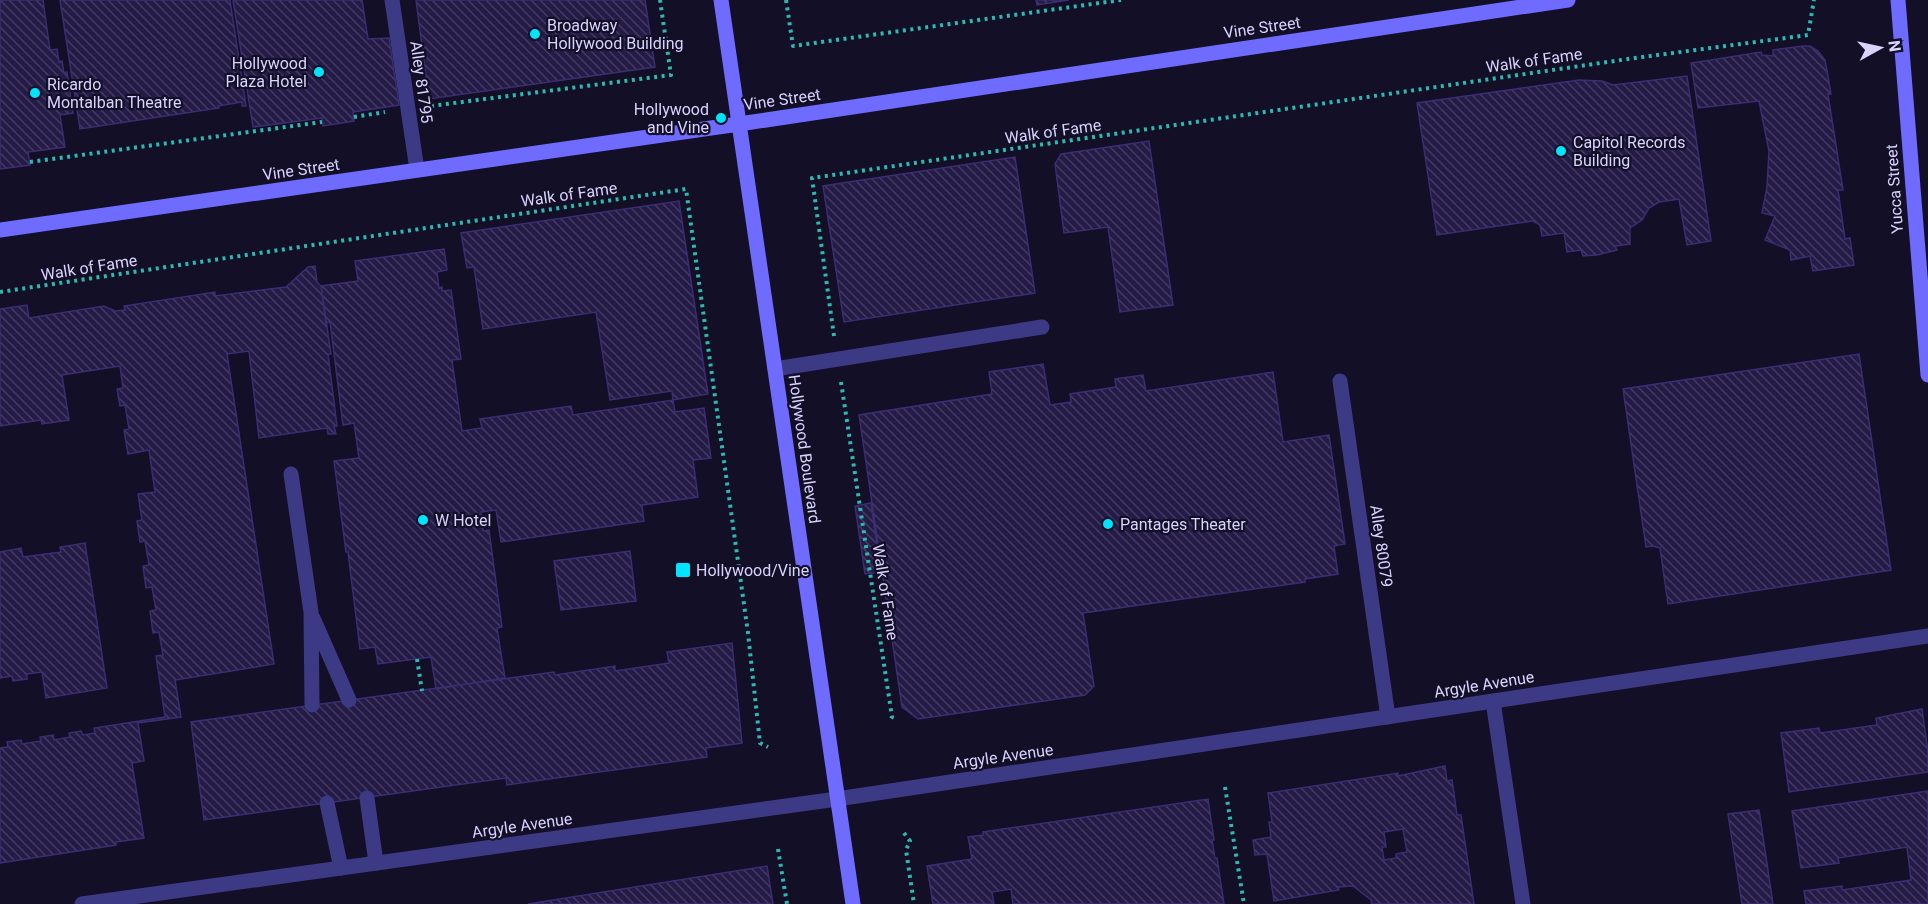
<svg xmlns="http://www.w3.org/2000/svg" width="1928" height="904" font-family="Roboto,sans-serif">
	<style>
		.building { fill: url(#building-back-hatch); stroke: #3b2d73; stroke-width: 1.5; fill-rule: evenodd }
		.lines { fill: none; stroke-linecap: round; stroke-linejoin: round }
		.path { stroke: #2fb8b0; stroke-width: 4; stroke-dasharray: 3 4.5; stroke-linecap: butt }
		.service { stroke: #3d3a85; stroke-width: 15 }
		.minor { stroke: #3d3a85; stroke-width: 15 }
		.secondary { stroke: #6f6bff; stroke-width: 15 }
		.poi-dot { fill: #00e5ff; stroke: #130f26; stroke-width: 2 }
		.labels { text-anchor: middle; stroke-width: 4.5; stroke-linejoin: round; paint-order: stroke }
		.poi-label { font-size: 16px; fill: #d9d4ff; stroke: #130f26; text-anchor: start }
		.street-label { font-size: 16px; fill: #d9d4ff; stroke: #130f26 }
	</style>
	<defs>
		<pattern id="building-back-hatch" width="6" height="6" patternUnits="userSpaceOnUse" patternTransform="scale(1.5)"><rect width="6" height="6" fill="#241b47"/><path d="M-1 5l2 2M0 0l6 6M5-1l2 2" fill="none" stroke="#433b63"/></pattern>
	</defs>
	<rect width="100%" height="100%" fill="#130f26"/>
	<path class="building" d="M0,0H43L50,50L57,49L59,62L62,61L64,73L67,72L73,113L60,115L65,147L28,152L30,165L0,169Z
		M60,0H230L246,106H242V102L218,106L219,108L80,129Z
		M233,0H362L368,39L389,38L399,105L353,112L354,121L323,126L322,118L253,127Z
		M416,0H645L655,67L429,99Z
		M1036,0H1069L1037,5Z
		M1803,46H1810L1818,51L1825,60L1827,71L1831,94H1828L1843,190H1838L1845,239L1850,238L1854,265L1813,271L1810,256L1791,260L1790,250L1765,240L1775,216L1762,213L1767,187L1769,151L1759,101L1698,108L1691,63L1761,52L1762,55L1773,56V50Z
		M1687,76L1711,241L1687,245L1679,199L1659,202L1649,208L1642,220L1630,228V244L1615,246L1617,250L1597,255L1583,256L1581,250L1567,252L1564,233L1542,236L1540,225L1533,221L1437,235L1417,103L1579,80L1602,81L1613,85Z
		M1149,141L1173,305L1120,312L1108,227L1064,233L1055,164L1061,154Z
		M1015,157L1035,293L844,322L823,186Z
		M679,201L708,394L673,400L672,391L610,400L596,312L483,329L474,267L467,268L461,233Z
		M444,249L447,270L437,272L439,288L442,287V291L451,290L461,359L452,360L462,431L482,428L480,419L571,406L573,415L673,400L675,412L704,408L711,458L693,460L698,497L642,505L644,521L501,542L496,510L481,512L483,531L489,530L502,627L497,628L505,678L436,689L431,657L378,664L375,647L360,649L348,552H346L334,461L359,458L354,423L343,425L330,322L326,323L321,286L358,281L355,261Z
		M315,266L317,282L321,286L331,354H328L337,426H334L336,434H328L327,428L259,438L249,351L227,354L274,664L175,680L181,717L138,723L144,761L132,763L144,838L116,842V845L0,863V748L8,747L7,742L21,740L22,744L41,741L40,737L53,735L54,740L70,737L69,733L81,731L83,735L95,733L94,728L165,717L156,656L163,655L159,632L153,633L150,611L156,610L152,587L146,588L143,566L149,565L145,541L140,542L137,521L142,520L138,494L155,492L149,450L128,454L124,430L129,429L125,405L120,406L117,389L123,388L120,366L62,375L69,420L42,424L41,420L0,426V309L27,305L29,318L104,306L115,311L125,310L124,306L215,292V296L286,287L308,267Z
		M1859,354L1891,570L1668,604L1660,548L1653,546L1646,547L1623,389Z
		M1043,364L1050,405L1071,402L1070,394L1116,387L1115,379L1143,375L1146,391L1273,372L1283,442L1329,435L1345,544L1334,546L1338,574L1305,579V582L1083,613L1094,686L1085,695L918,719L902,707L859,415L992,394L989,372Z
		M871,503L881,572L865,574L855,506Z
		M85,543L107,688L46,698L42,672L27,674V679L13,681L12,676L0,678V552L21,548L23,557L61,552L60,547Z
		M630,551L636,601L561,610L554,561Z
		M732,643L742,743L706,748L707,757L507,785L506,778L204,820L191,722L554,672L555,675L615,666V671L669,663L667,652Z
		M1922,709L1928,752V772L1789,792L1781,733L1819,728L1820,733L1877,725L1876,718Z
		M1445,766L1447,781L1452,780L1457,815H1461L1474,904H1372L1371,900L1353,886L1338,887L1339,890L1274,901L1267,854L1255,855L1253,840L1271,837L1269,822H1272L1268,793L1398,773V776ZM1403,829L1407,852L1396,854V858L1384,860L1382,847H1386L1384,832Z
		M1928,791V904H1806L1804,891L1842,886V890L1911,880L1907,847L1838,858L1839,863L1801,868L1792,811Z
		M1208,799L1214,840H1212L1215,858H1217L1224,904H1013L1011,889L992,892L994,904H933L927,866L972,859L968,837L983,835V832Z
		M1759,810L1773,904H1742L1728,814Z
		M767,866L773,904H528Z"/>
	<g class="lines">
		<path class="path" d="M786,0L793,46L1121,0
			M431,106L671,75L660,0
			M354,117L385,112
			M30,162L322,122
			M0,292L686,189L748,633L760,743L768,747
			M834,336L812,178L1628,59L1808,35L1814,0
			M841,382L892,717L889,722
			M417,659L422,691
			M1225,787L1244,904
			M904,833L910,841L906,850L914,904
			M778,849L787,904"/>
		<path class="service" d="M392,0L417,170
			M775,369L1042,327
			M1340,381L1388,717
			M291,474L311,612L312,705
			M313,618L349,700
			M367,798L376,863
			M327,803L341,868"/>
		<path class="minor" d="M1493,701L1523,904
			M82,904L837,799L1928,636"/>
		<path class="secondary" d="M721,0L853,904
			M1898,0L1928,375
			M0,230L739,124L1568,0"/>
	</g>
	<g class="poi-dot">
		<circle cx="535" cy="34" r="6"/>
		<circle cx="319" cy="72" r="6"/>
		<circle cx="35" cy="93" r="6"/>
		<circle cx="721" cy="118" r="6"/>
		<circle cx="1561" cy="151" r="6"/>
		<circle cx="423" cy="520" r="6"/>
		<circle cx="1108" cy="524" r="6"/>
		<rect x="675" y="562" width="16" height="16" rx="3"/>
	</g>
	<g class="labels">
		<g class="poi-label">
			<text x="547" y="31">Broadway<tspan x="547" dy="18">Hollywood Building</tspan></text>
			<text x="307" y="69" text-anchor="end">Hollywood<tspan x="307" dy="18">Plaza Hotel</tspan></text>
			<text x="47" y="90">Ricardo<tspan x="47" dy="18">Montalban Theatre</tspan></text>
			<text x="709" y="115" text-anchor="end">Hollywood<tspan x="709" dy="18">and Vine</tspan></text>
			<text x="1573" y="148">Capitol Records<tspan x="1573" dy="18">Building</tspan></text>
			<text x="435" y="526">W Hotel</text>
			<text x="1120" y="530">Pantages Theater</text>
			<text x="696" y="576">Hollywood/Vine</text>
		</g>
		<g class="street-label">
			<text transform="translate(1262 27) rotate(-8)" y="6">Vine Street</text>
			<text transform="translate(1534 60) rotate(-8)" y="6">Walk of Fame</text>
			<text transform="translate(422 82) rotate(82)" y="6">Alley 81795</text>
			<text transform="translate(782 99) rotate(-8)" y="6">Vine Street</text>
			<text transform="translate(1053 131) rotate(-8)" y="6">Walk of Fame</text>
			<text transform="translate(301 169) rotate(-8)" y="6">Vine Street</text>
			<text transform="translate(1894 189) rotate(-94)" y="6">Yucca Street</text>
			<text transform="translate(569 194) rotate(-8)" y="6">Walk of Fame</text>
			<text transform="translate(89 267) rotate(-9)" y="6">Walk of Fame</text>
			<text transform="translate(805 449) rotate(82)" y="6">Hollywood Boulevard</text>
			<text transform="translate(1382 546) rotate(82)" y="6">Alley 80079</text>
			<text transform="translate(886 592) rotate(81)" y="6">Walk of Fame</text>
			<text transform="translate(1484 684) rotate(-9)" y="6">Argyle Avenue</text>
			<text transform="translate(1003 756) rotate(-8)" y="6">Argyle Avenue</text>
			<text transform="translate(522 825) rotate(-8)" y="6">Argyle Avenue</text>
		</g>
	</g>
	<g transform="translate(1880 48) rotate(82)" stroke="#130f26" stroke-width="4.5" paint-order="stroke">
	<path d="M0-4.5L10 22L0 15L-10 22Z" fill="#d9d4ff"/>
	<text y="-9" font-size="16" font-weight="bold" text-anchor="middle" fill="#d9d4ff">N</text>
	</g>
</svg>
